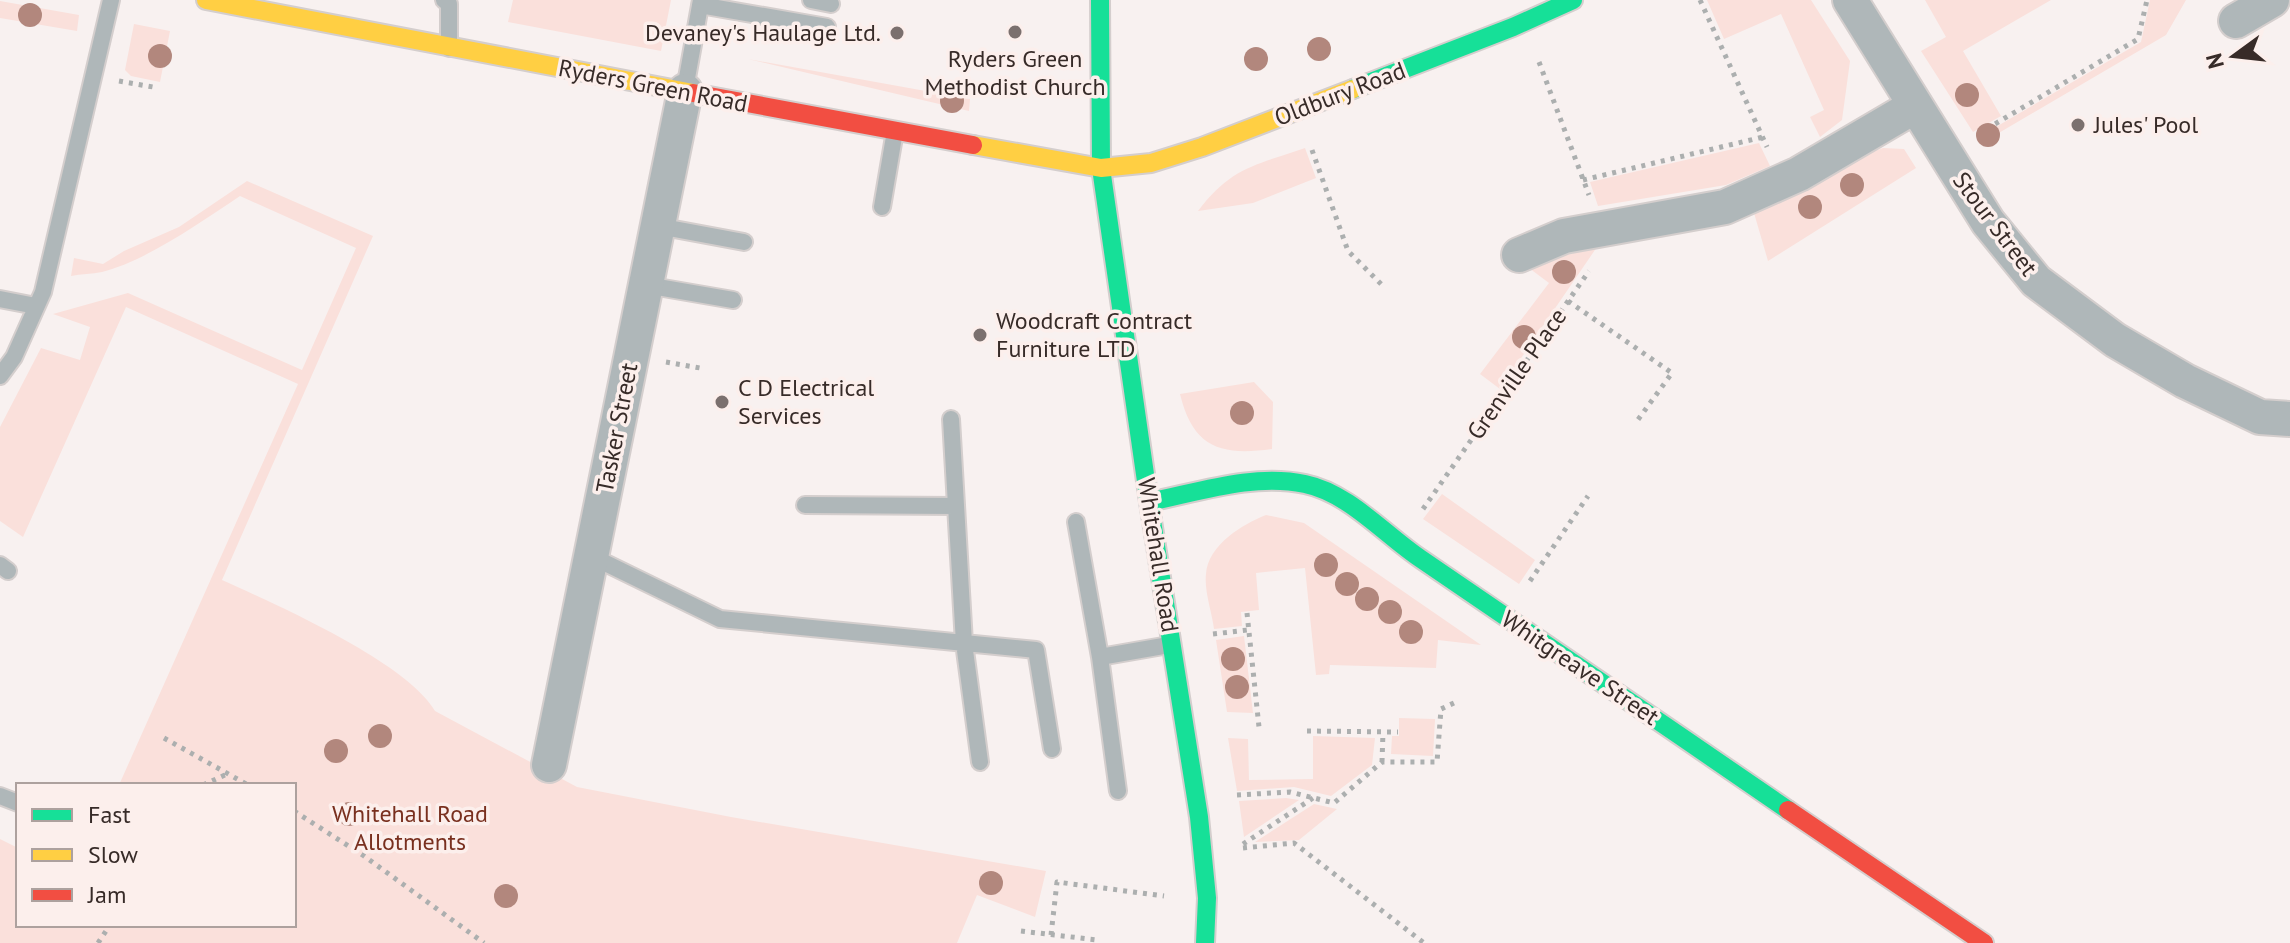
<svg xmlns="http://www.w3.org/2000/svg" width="2290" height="943" font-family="'PT Sans',sans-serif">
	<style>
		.green { fill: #fae0db }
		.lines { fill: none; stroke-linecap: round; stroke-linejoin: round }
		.lane-casing { stroke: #d4cecd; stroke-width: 20 }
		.street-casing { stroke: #d4cecd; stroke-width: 38 }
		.fast-casing { stroke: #d4cecd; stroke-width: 22 }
		.slow-casing { stroke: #d4cecd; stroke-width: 22 }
		.jam-casing { stroke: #d4cecd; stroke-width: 22 }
		.path { stroke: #acafaf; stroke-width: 5; stroke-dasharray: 4 6; stroke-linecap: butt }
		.lane { stroke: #afb7b9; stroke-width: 16 }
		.street { stroke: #afb7b9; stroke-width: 34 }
		.fast { stroke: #16e098; stroke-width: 18 }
		.slow { stroke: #ffcf43; stroke-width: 18 }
		.jam { stroke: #f24e42; stroke-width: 18 }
		.tree { fill: #b2877d }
		.poi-dot { fill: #7b706e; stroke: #fcefec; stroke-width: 3 }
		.labels { text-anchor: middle; stroke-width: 7; stroke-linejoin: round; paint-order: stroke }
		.poi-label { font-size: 24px; fill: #372b28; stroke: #fcefec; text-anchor: start }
		.street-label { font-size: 24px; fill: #372b28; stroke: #fcefec }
		.park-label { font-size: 24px; fill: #79301f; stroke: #fcefec }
	</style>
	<rect width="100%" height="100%" fill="#f8f1f0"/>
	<path class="green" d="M513,0H671L661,51L508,22Z
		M1707,0H1811L1850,61L1842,120L1820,137L1810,117L1824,110L1781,14L1724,39Z
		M1925,0H2051L1963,51L2001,116L1973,132L1921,51L1946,37Z
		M2150,0H2186L2166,35L1980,144L1977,138L2141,42Z
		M0,1L79,15L77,31L0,18Z
		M134,24L170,31L160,82L131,76L125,70Z
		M748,59L970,99L969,111Z
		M1759,143L1770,166L1726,185L1598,206L1590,182Z
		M1305,148L1316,178L1253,203L1198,211C1231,167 1256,165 1305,148Z
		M1883,148L1904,149L1916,168L1768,261L1754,213L1852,159Z
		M247,181L373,236L222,580C275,604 407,662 435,711L577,787L731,817L1046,871L1035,917L977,895L957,943H0V839L18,848V925H294V785H119L298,384L126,307L23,537L0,521V427L41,348L80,360L90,327L53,314L128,293L302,370L356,248L240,196C201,222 146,261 102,272C92,274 81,274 71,276L74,258L103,264L124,251L179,227Z
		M1599,244L1500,389L1480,374L1549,283L1529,268L1557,249Z
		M1254,382L1273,402L1272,449C1221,456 1193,448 1180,394Z
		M1442,494L1535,560L1519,584L1423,519Z
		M1266,515L1304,523L1481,645L1438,640L1436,668L1330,665L1329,674L1316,675L1305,568L1256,573L1259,610L1241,612L1242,626L1214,629C1212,612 1204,591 1206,574C1208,545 1243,524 1266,515Z
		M1244,636L1253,713L1227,712L1216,640Z
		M1399,718L1435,719L1433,756L1391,754L1392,736H1399Z
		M1313,736L1375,738L1372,765L1331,796L1294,787L1237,791L1228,738L1248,739L1249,780L1313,779Z
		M1286,798L1299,800L1244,837L1239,801Z
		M1314,804L1337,809L1299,840L1255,842Z"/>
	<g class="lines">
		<defs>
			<path id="lane" d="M444,0L449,4V48
				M811,0L831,4
				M700,5L827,27
				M685,89L701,0
				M882,207L895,131
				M658,226L744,242
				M646,285L733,300
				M0,299L36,306
				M0,376L14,357L43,292L111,0
				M951,419L964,643L980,762
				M805,505L956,506
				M1076,522L1100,657L1118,791
				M591,556L720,619L1036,650L1052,749
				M0,565L8,571
				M1100,657L1169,645
				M0,796L18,803"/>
			<path id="street" d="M1850,0L1988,222L2036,281L2115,340L2185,381L2260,417L2290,419
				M2236,21L2272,0
				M1519,255L1564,236L1725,207L1799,174L1915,106
				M549,765L685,91"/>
			<path id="fast" d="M1100,0L1101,168L1149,502L1199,817L1207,898L1205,943
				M1353,89L1513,27L1573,0
				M1149,502C1199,492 1254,473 1305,484C1349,493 1385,535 1421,559C1544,643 1666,726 1788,810"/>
			<path id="slow" d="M206,0L693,93
				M973,145L1101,168L1151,163L1202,147L1353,89"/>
			<path id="jam" d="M693,93L973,145
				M1788,810L1984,943"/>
		</defs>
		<use href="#lane" class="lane-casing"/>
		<use href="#street" class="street-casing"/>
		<use href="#fast" class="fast-casing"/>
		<use href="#slow" class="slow-casing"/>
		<use href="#jam" class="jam-casing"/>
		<path class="path" d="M1700,0L1767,147
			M1539,62L1589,195
			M119,81L153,87
			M1978,134L2138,39L2147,0
			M1312,150L1348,251L1382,285
			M1583,180L1763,137
			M1568,301L1672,373L1637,421
			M666,362L700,368
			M1423,509L1589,271
			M1530,581L1588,496
			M1247,613L1259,727
			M1213,634L1248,630
			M1307,731L1398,732
			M164,738L248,785
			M1382,762L1383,732
			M203,785L227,774
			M1237,795L1290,792L1334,803L1382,762H1437L1441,709L1458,701
			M294,811L364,856L484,943
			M1243,844L1313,798
			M1243,848L1294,843L1424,943
			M1021,931L1097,940
			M1051,935L1057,882L1164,896
			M98,943L110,925"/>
		<use href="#lane" class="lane"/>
		<use href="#street" class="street"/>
		<use href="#fast" class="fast"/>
		<use href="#slow" class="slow"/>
		<use href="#jam" class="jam"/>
	</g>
	<g class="tree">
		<circle cx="30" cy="15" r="12"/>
		<circle cx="1319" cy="49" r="12"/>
		<circle cx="160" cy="56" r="12"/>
		<circle cx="1256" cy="59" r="12"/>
		<circle cx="1967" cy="95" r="12"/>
		<circle cx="952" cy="101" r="12"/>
		<circle cx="1988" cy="135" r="12"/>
		<circle cx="1852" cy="185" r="12"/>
		<circle cx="1810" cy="207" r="12"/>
		<circle cx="1564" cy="272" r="12"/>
		<circle cx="1524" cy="337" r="12"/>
		<circle cx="1242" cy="413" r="12"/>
		<circle cx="1326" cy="565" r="12"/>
		<circle cx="1347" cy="584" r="12"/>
		<circle cx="1367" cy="599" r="12"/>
		<circle cx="1390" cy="612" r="12"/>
		<circle cx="1411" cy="632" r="12"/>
		<circle cx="1233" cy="659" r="12"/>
		<circle cx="1237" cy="687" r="12"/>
		<circle cx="380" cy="736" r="12"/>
		<circle cx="336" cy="751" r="12"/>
		<circle cx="349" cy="814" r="12"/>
		<circle cx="991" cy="883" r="12"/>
		<circle cx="506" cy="896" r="12"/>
	</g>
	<g class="poi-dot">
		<circle cx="1015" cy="32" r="8"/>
		<circle cx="897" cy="33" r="8"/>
		<circle cx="2078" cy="125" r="8"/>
		<circle cx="980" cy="335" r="8"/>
		<circle cx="722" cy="402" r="8"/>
	</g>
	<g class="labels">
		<g class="poi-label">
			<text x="881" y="41" text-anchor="end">Devaney's Haulage Ltd.</text>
			<text x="1015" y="67" text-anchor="middle">Ryders Green<tspan x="1015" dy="28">Methodist Church</tspan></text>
			<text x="2094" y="133">Jules' Pool</text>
			<text x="996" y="329">Woodcraft Contract<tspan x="996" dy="28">Furniture LTD</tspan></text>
			<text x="738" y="396">C D Electrical<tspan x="738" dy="28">Services</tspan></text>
		</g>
		<g class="street-label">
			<text transform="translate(653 86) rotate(11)" y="8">Ryders Green Road</text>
			<text transform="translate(1340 94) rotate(-21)" y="8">Oldbury Road</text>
			<text transform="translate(1995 224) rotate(53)" y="8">Stour Street</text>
			<text transform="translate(1517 374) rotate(-55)" y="8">Grenville Place</text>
			<text transform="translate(617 428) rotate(-79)" y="8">Tasker Street</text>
			<text transform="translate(1158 555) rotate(81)" y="8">Whitehall Road</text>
			<text transform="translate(1580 668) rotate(34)" y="8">Whitgreave Street</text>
		</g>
		<g class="park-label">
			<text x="410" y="822">Whitehall Road<tspan x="410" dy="28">Allotments</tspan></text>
		</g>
	</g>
	<rect x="16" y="783" width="280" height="144" fill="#fcefec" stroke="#ada19e" stroke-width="2"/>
	<rect x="32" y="809" width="40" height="12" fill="#16e098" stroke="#ada19e" stroke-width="2"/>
	<text x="88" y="823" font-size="24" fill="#372b28">Fast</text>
	<rect x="32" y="849" width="40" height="12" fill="#ffcf43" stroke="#ada19e" stroke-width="2"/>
	<text x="88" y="863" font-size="24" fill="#372b28">Slow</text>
	<rect x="32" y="889" width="40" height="12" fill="#f24e42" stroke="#ada19e" stroke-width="2"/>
	<text x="88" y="903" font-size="24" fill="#372b28">Jam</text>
	<g transform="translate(2234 56) rotate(255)" stroke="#fcefec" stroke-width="6" paint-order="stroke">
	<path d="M0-6L14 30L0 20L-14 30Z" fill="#372b28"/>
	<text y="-12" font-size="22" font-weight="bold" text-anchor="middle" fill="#372b28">N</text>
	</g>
</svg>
